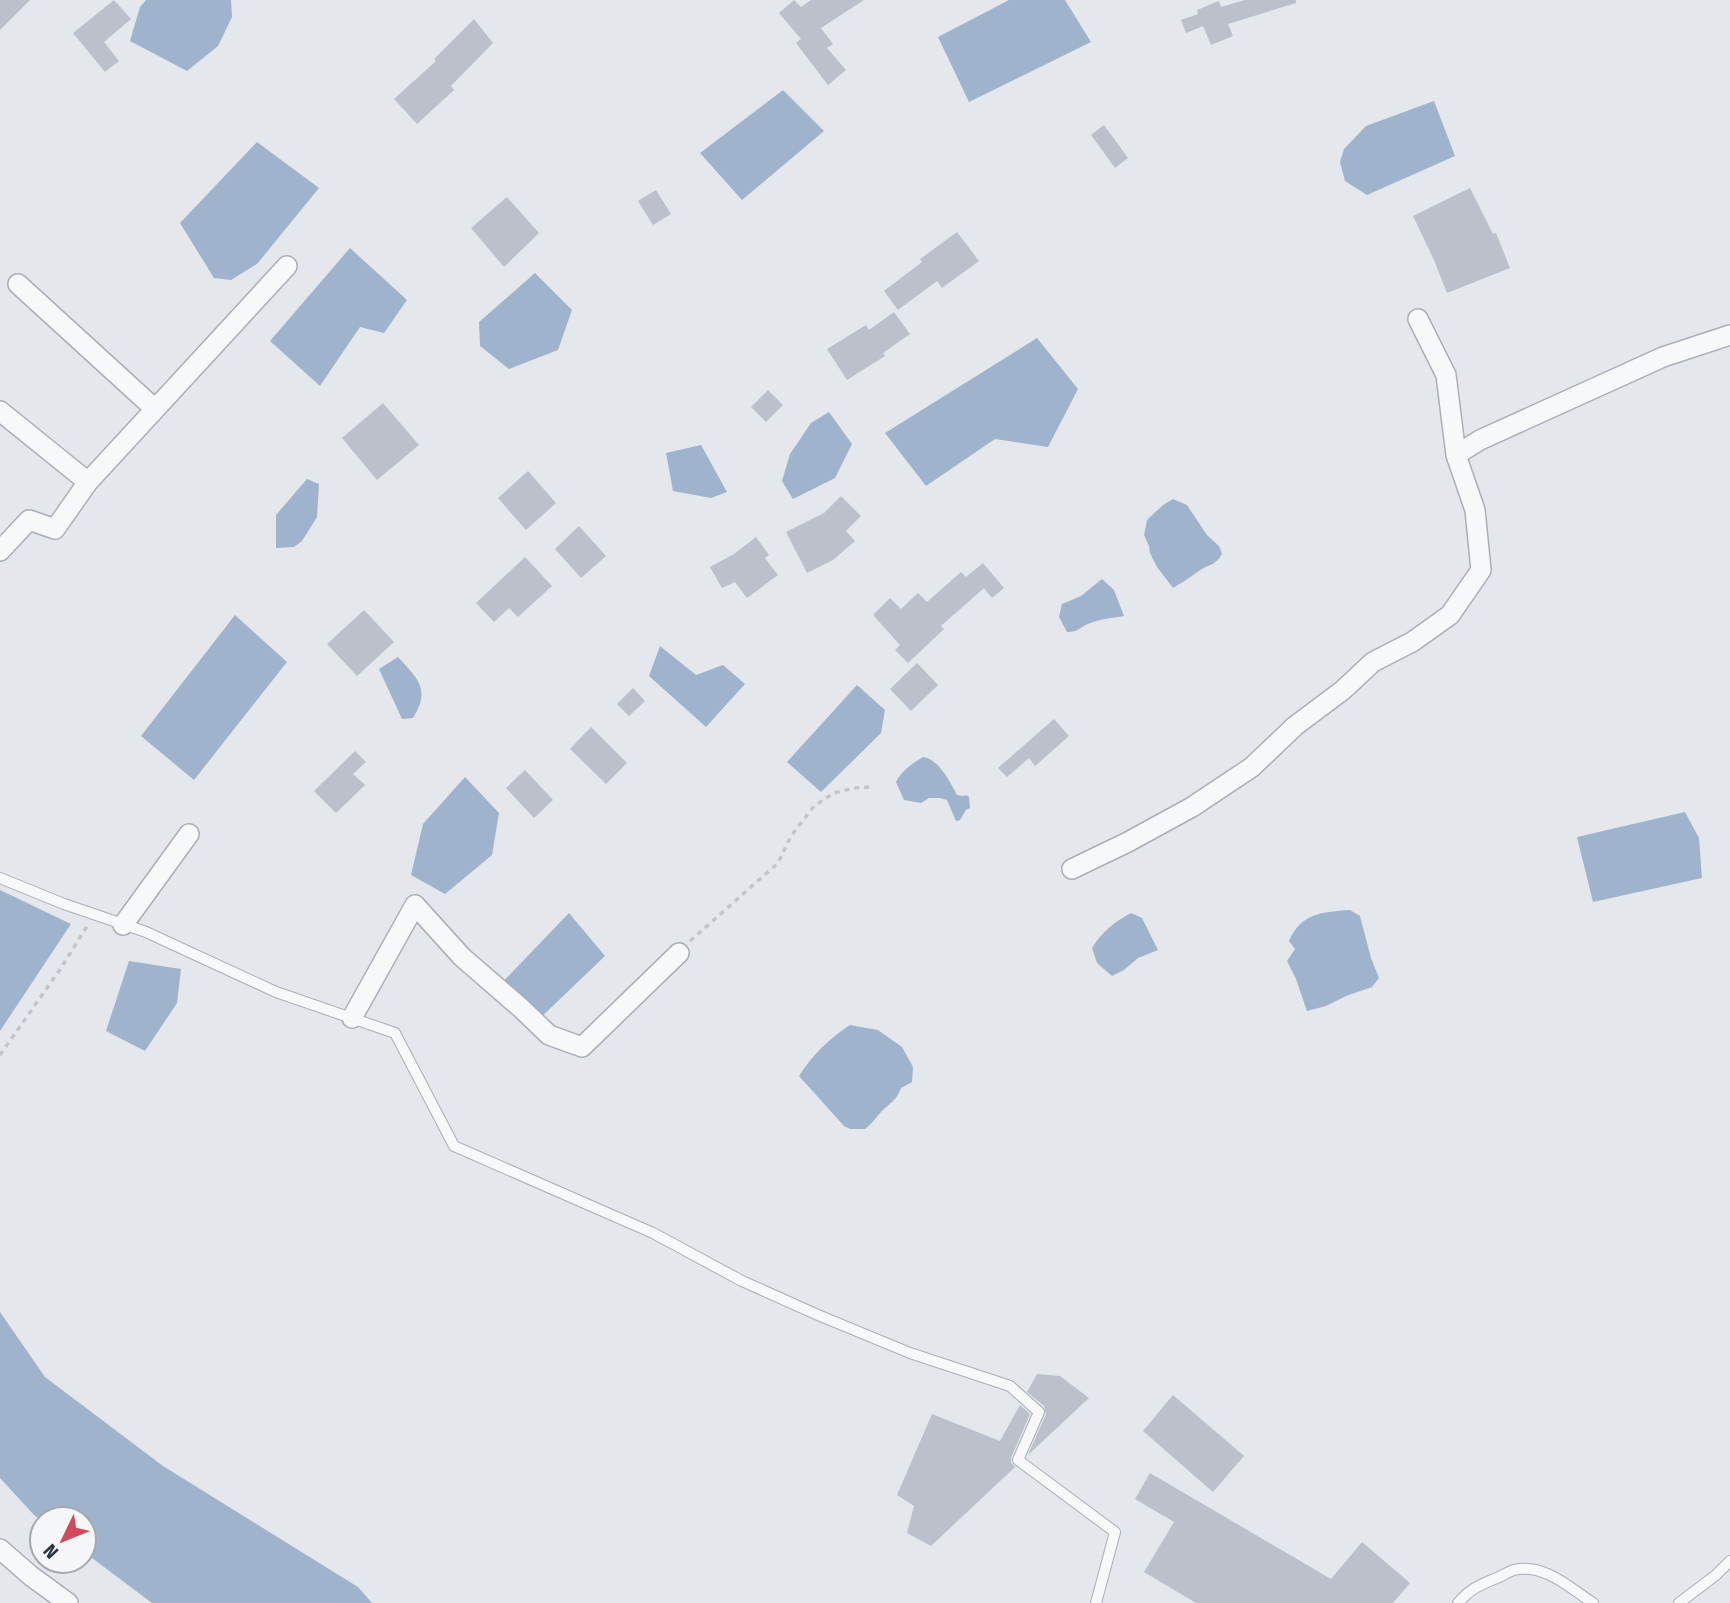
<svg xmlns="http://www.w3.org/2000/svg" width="1730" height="1603" font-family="'Fira Sans Condensed',sans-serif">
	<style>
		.water { fill: #9fb4cc }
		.building { fill: #bbc0ca }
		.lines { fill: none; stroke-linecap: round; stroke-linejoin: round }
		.service-casing { stroke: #a9aeb7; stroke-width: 12 }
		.minor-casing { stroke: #a9aeb7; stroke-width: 22 }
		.path { stroke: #c2c5cb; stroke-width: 3.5; stroke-dasharray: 5 5; stroke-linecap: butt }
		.service { stroke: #f7f8fa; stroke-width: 10 }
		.minor { stroke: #f7f8fa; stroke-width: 19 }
	</style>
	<rect width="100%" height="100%" fill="#e4e7ec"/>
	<path class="water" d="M146,0H231L232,17L218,46L187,71L130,41L140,7Z
		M1009,0H1065L1091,42L969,102L938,37Z
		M783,90L824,131L742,200L700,153Z
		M1434,101L1455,156L1367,195L1345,181L1340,162L1344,149L1366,126Z
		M257,142L319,188L257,264L231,280L214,278L180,223Z
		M350,248L407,300L384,333L360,327L320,386L270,341Z
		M535,273L572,310L558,350L509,369L480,346L479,322Z
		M1037,338L1078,389L1048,447L995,439L926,486L885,433Z
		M829,412L852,444L835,478L793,499L782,481L790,454L811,423Z
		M701,445L727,492L711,498L673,491L666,453Z
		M307,479L319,484L317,517L302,541L294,547L276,548V515Z
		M1173,499L1187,505L1207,535L1219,546L1222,554C1215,566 1209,564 1199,571C1190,577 1182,583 1173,588L1157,567L1150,553L1149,546L1144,535L1147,520L1163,505Z
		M1102,579L1114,590L1124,616C1112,618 1099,619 1088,624C1078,628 1079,632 1067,632L1059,617L1062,604L1081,596Z
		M235,615L287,662L194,780L141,736Z
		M660,646L696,675L723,665L745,684L706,727L649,676Z
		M398,657C418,679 431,689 413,718L402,719L379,669Z
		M857,685L885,710L881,733L821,792L787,762Z
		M923,757C939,759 950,782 957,795L963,796L966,795L969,797L970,808L966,810L960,820L956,821L947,800L940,798H929L921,803L904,800L896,782C901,771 913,763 923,757Z
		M465,777L499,813L492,855L445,894L411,875L423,824Z
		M1685,812L1699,838L1702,878L1593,902L1577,837Z
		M0,890L71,924L0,1031Z
		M1350,910L1360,916L1371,958L1379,978L1372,987L1346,996L1326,1006L1307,1011L1296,979L1287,961L1295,949L1289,941C1301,913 1322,912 1350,910Z
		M569,913L605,956L536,1022L497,988Z
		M1131,913L1142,918L1158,950L1138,958L1124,970L1112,976L1097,963L1092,948C1102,932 1114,922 1131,913Z
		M129,961L181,969L177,1003L145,1051L106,1031Z
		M850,1025L878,1030L902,1047L913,1067L912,1082L901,1088C897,1100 890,1103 882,1111C876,1117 872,1124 865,1129H850L844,1126L799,1076C813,1054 829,1039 850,1025Z
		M0,1312L45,1377L163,1466L358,1587L372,1603H152L84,1552V1519H42V1521L34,1515L0,1478Z"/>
	<path class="building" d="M0,0H30L0,30Z
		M114,0L131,19L104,42L119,61L105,72L73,33Z
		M794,0L801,7L811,0H864L821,28L833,44L827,48L846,70L828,85L796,43L801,39L779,13Z
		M1245,0H1296V3L1228,24L1233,36L1211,45L1203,26L1186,33L1181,20L1198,14L1197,10L1219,1L1221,7Z
		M474,19L493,43L451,86L454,90L417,124L394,99L436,61L434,59Z
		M1104,125L1128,158L1115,168L1091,135Z
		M1470,188L1493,234L1496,233L1510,268L1447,293L1434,260L1413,216Z
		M656,190L671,214L653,225L638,201Z
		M507,197L539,233L504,267L471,228Z
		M957,232L979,261L942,288L937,281L898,310L884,291L922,262L920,259Z
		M894,312L910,334L883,353L885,356L847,380L827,349L866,325L869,330Z
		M768,390L783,405L766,422L751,407Z
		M383,403L419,445L377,480L342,438Z
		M528,471L556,503L526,530L498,498Z
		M841,496L861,516L846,531L855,541L833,560L807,573L786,532L824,513Z
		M579,526L606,556L581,578L555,549Z
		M756,537L769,555L765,558L778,575L747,598L735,582L722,588L710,567L734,554Z
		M525,557L552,586L518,617L509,608L494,622L476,603Z
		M983,563L1004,588L992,598L984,588L941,626L944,629L908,663L895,650L900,645L873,615L890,598L901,609L918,593L927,602L961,572L966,577Z
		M364,610L394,642L357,676L327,644Z
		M917,663L938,685L911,711L890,689Z
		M633,688L645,701L629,716L617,704Z
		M1054,719L1069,736L1035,766L1029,758L1007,777L998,768Z
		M591,727L627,763L606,784L570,749Z
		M355,751L366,762L353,774L365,785L336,813L314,791Z
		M525,770L553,800L534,818L506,788Z
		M1037,1374L1060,1376L1089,1398L1028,1455L1046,1414L1044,1406L1027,1392Z
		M1173,1395L1244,1456L1213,1492L1143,1431Z
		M1020,1405L1030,1414L1011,1458V1463L1015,1467L931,1546L907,1533L914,1506L897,1495L932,1414L1000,1441Z
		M1150,1473L1331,1579L1362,1542L1410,1583L1393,1603H1196L1144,1572L1174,1522L1135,1499Z"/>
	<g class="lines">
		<defs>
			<path id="service" d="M0,878L64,904L146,932L276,992L395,1033L454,1146L653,1233L742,1281L818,1315L910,1353L1010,1386L1039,1412L1018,1460L1115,1532L1096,1603
				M1458,1603C1470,1589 1478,1586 1494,1579C1501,1577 1507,1572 1514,1570C1544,1563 1570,1588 1593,1603
				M1679,1603L1716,1575L1730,1561"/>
			<path id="minor" d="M18,284L155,409
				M0,411L88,482L55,529L29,520L0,551
				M1456,455L1480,440L1663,357L1730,335
				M88,482L287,266
				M1072,869L1128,842L1192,807L1252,767L1295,726L1343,690L1373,662L1412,642L1450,615L1481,570L1475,510L1456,455L1446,375L1418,319
				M123,925L189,834
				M352,1018L415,905L462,957L522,1009L549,1035L582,1047L679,953
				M0,1549L31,1576L68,1603"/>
		</defs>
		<use href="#service" class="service-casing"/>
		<use href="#minor" class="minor-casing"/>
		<path class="path" d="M690,941L778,863L791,836L814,806L834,793L854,788L871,787
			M0,1055L61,968L87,926"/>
		<use href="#service" class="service"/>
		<use href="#minor" class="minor"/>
	</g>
	<g transform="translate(63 1540) rotate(227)"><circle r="33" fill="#f4f6f9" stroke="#a4a8b1" stroke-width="2"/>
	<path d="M0-5L12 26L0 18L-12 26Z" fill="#d1495b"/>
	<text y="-10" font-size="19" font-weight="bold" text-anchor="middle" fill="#2b3445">N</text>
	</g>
</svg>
